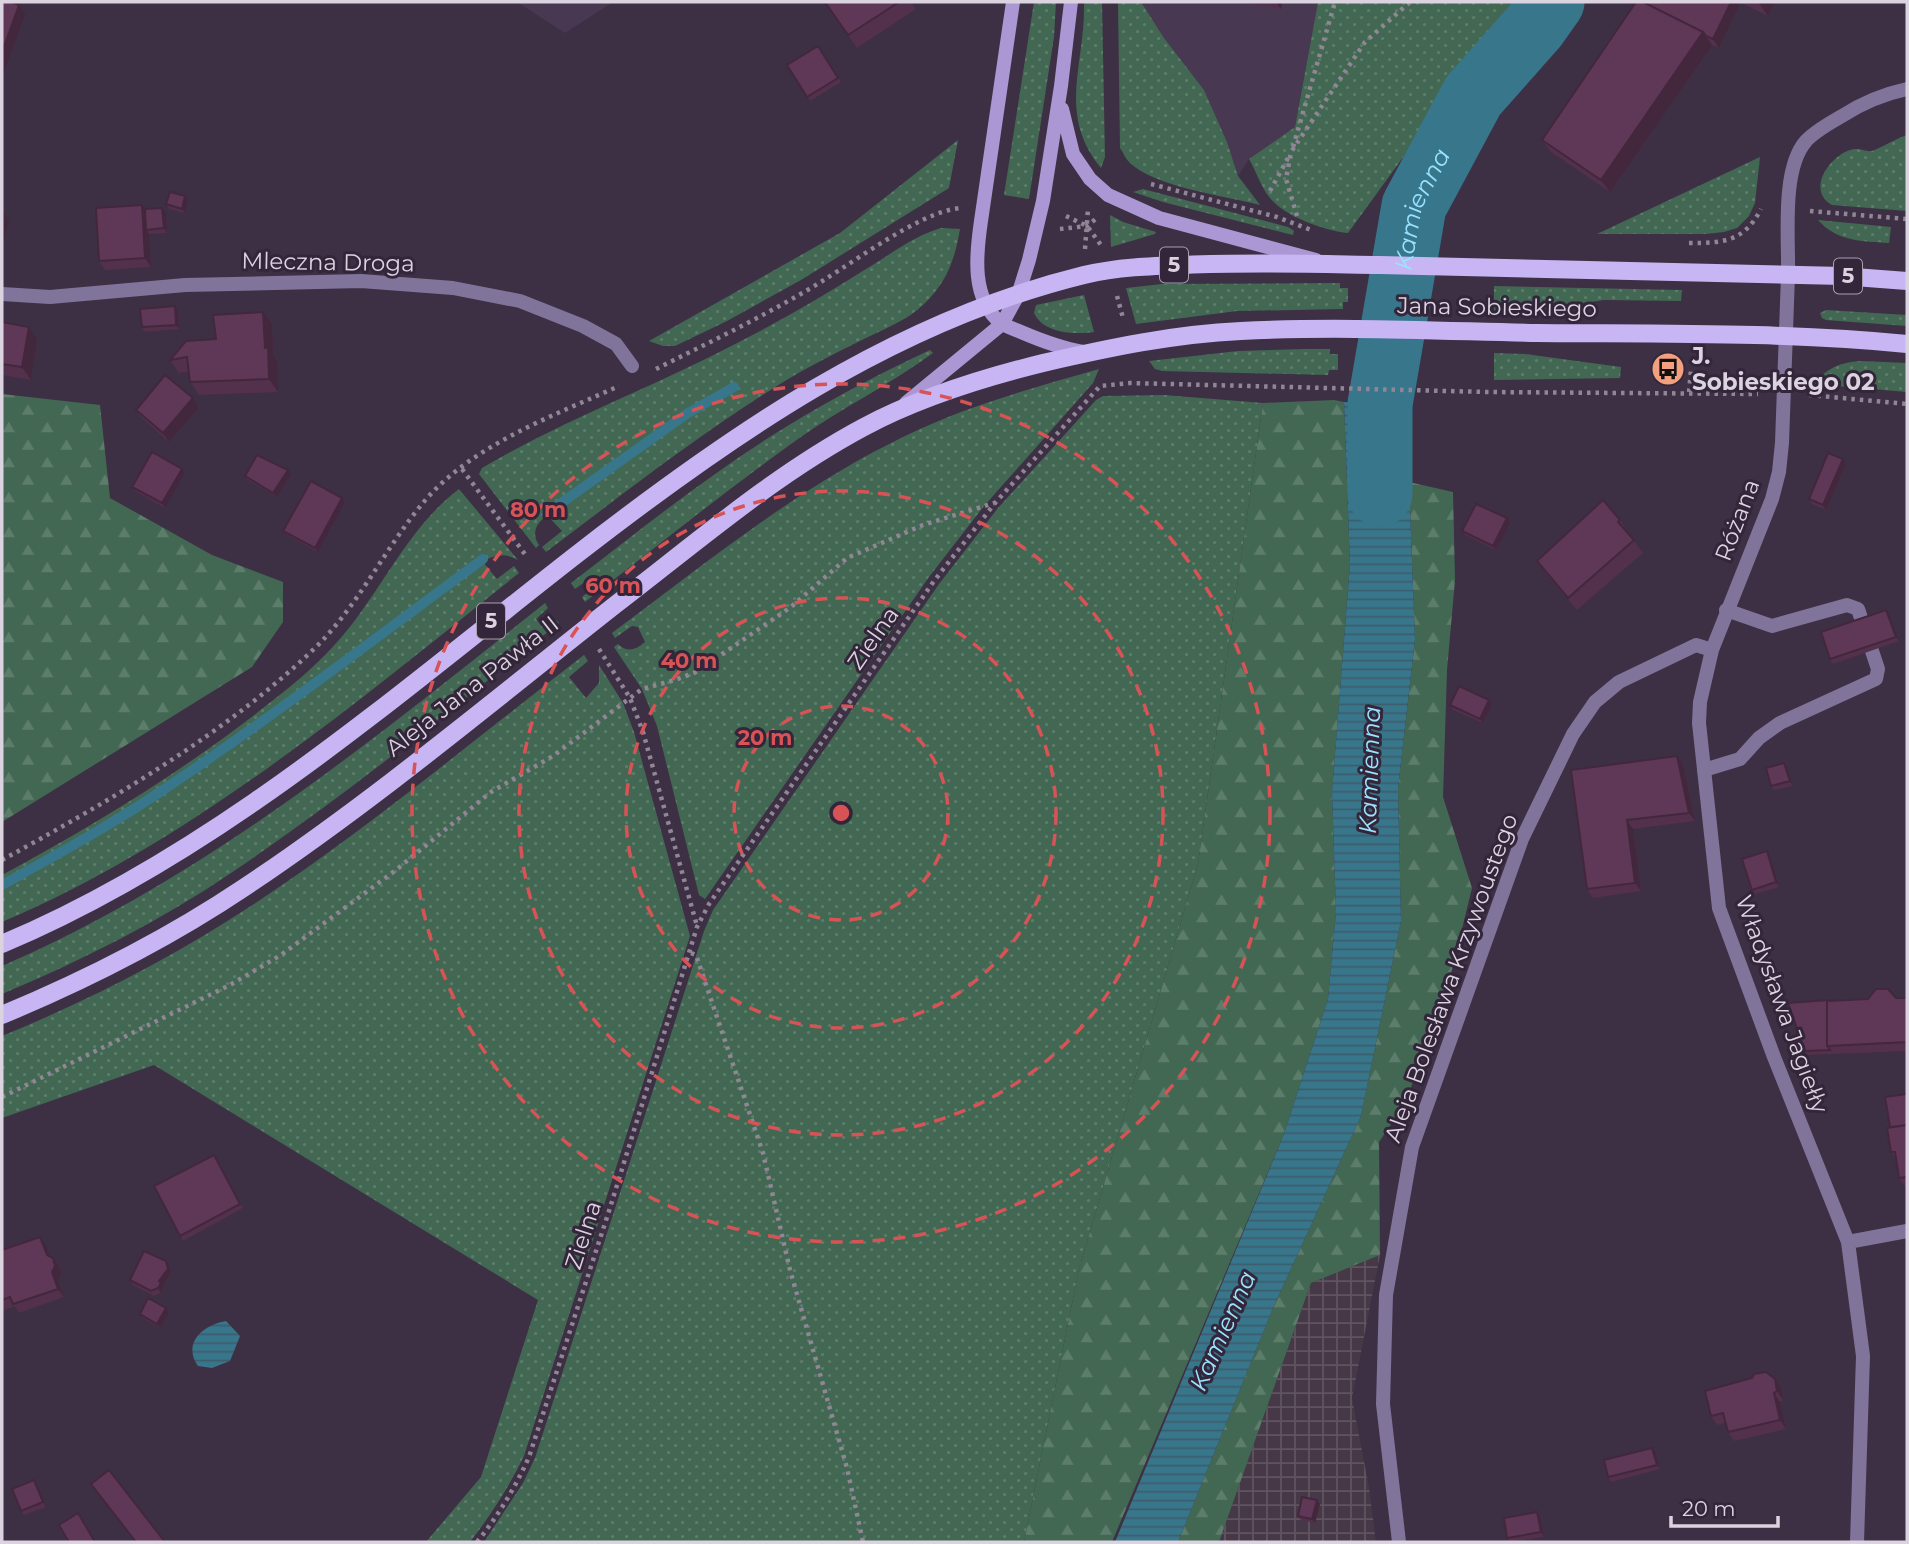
<svg xmlns="http://www.w3.org/2000/svg" width="1909" height="1544" font-family="Montserrat,sans-serif">
	<style>
		.built { fill: #493852 }
		.industrial { fill: url(#industrial-grid) }
		.grass { fill: url(#grass-dots) }
		.forest { fill: url(#forest-firs) }
		.water { fill: url(#water-rules) }
		.lines { fill: none; stroke-linecap: round; stroke-linejoin: round }
		.stream { stroke: #38768c; stroke-width: 10 }
		.river { stroke: #38768c; stroke-width: 65 }
		.path { stroke: #918696; stroke-width: 4.5; stroke-dasharray: 3.5 5; stroke-linecap: butt }
		.lane { stroke: #80749b; stroke-width: 14 }
		.street { stroke: #80749b; stroke-width: 14 }
		.secondary { stroke: #aa97d4; stroke-width: 14 }
		.primary { stroke: #c8b5f4; stroke-width: 18 }
		.wall { fill: #53304b }
		.shaded-wall { fill: #43273d }
		.building { fill: #603857; stroke: #43273d; stroke-width: 2 }
		.ring { fill: none; stroke: #d85356; stroke-width: 3.5; stroke-dasharray: 12 9 }
		.labels { text-anchor: middle; stroke-width: 6; stroke-linejoin: round; paint-order: stroke }
		.shield { fill: #33263a; stroke: #a99fae; stroke-width: 2 }
		.shield-label { font-size: 21px; font-weight: bold; fill: #dcd3e0 }
		.street-label { font-size: 23px; fill: #dcd3e0; stroke: #33263a }
		.poi-label { font-size: 23px; font-weight: bold; fill: #dcd3e0; stroke: #33263a; text-anchor: start }
		.water-label { font-size: 24px; font-style: italic; fill: #99e3fe; stroke: #33263a }
		.centre { fill: #d85356; stroke: #33263a; stroke-width: 3.5 }
		.ring-label { font-size: 21px; text-anchor: middle; font-weight: bold; fill: #d85356; stroke: #33263a; stroke-width: 6; stroke-linejoin: round; paint-order: stroke }
	</style>
	<defs>
		<pattern id="industrial-grid" width="8" height="8" patternUnits="userSpaceOnUse" patternTransform="scale(1.75)"><rect width="8" height="8" fill="#463846"/><path d="M0 4h8M4 0v8" fill="none" stroke="#605460"/></pattern>
		<pattern id="grass-dots" width="8" height="8" patternUnits="userSpaceOnUse" patternTransform="scale(1.75)"><rect width="8" height="8" fill="#426853"/><path d="M2 2h.1M6 6h.1" fill="none" stroke="#5d7d6b" stroke-width="1.8" stroke-linecap="round"/></pattern>
		<pattern id="forest-firs" width="22" height="20" patternUnits="userSpaceOnUse" patternTransform="scale(1.75)"><rect width="22" height="20" fill="#426853"/><path d="M5 1l3.5 6h-7zM16 11l3.5 6h-7z" fill="#5d7d6b"/></pattern>
		<pattern id="water-rules" width="6" height="5" patternUnits="userSpaceOnUse" patternTransform="scale(1.75)"><rect width="6" height="5" fill="#38768c"/><path d="M0 2.5h6" fill="none" stroke="#3c5d6b"/></pattern>
	</defs>
	<rect width="100%" height="100%" fill="#3d3044"/>
	<path class="built" d="M517,2H613L565,33Z
		M1141,2H1318L1295,127L1249,159L1238,176L1227,142L1204,90L1164,38Z"/>
	<path class="industrial" d="M1380,1255L1352,1398L1369,1488L1376,1542H1219L1311,1283Z"/>
	<path class="grass" d="M1034,2H1056L1054,37L1029,199L1004,195Z
		M1084,2H1102L1105,157L1101,168C1056,113 1086,64 1084,2Z
		M1118,2H1141L1164,38L1204,90L1227,142L1238,176L1260,205C1225,196 1154,187 1129,162C1125,158 1123,152 1120,148Z
		M1318,2H1516L1348,233C1325,231 1284,216 1270,198C1261,187 1256,171 1249,159L1295,127Z
		M1907,135V211L1832,205C1806,190 1829,157 1850,150C1859,147 1864,152 1872,151C1874,151 1900,137 1907,135Z
		M958,140L949,188L801,280L727,321L675,346H663L649,341L840,233Z
		M1760,157L1755,203L1749,216L1737,228L1724,232L1705,234H1597Z
		M1143,189L1288,227L1294,231L1293,235L1163,202L1133,192Z
		M1110,215L1123,222L1156,232L1155,234L1111,247Z
		M1818,220L1891,227L1889,243C1863,241 1837,242 1818,220Z
		M941,228L960,229C955,259 947,282 924,304C907,321 881,330 860,341C833,354 806,368 780,384C698,435 623,494 546,552L542,547L562,531L547,515C536,524 531,533 539,545L536,548L479,474L482,468C565,419 656,386 741,341C784,319 825,295 866,269C890,255 913,236 941,228Z
		M1340,283V288H1348V302H1343V309L1237,311L1136,324L1126,288L1162,284Z
		M1494,286L1682,290L1681,301L1604,300L1519,313H1494Z
		M1084,295L1094,332C1074,335 1043,333 1034,313L1036,305Z
		M1826,310L1907,315V326L1826,320L1822,318L1820,313Z
		M1305,349H1330V354H1338V370H1329L1328,375L1162,371L1155,369L1149,361L1238,351Z
		M930,350L933,353C890,385 841,408 798,439C725,491 656,547 585,602L582,597L593,588L586,581L575,589L571,583C635,534 698,483 765,440C818,406 874,376 930,350Z
		M1494,353L1525,354L1621,367L1620,378L1494,380Z
		M1860,361L1907,363V392L1813,384C1826,369 1840,362 1860,361Z
		M1099,369L1093,383L984,506L929,577L705,899L699,895L657,726L642,689L614,647L618,644C627,653 636,650 645,642L638,627L632,626L615,638L612,633C706,563 796,489 903,437C965,406 1033,388 1099,369Z
		M1164,395L1263,403L1198,864L1079,1269L1024,1542H484L523,1483L535,1458L704,931L713,910L939,584L998,508L1096,400L1103,396Z
		M459,489L518,560C506,553 494,554 483,562L497,579L514,566L519,573C359,700 192,842 2,922V875C89,828 175,776 253,716C278,696 304,677 326,654C376,605 403,531 459,489Z
		M545,603L548,608L536,619L544,629L556,620L559,623C452,709 345,796 231,873C160,921 81,961 2,994V966C204,879 374,739 545,603Z
		M584,655L588,661L569,677L586,698L599,683V665L623,703L634,732L690,936L524,1456C509,1487 491,1515 470,1542H426L481,1477L538,1300L154,1065L2,1118V1036C90,1000 175,956 254,904C369,828 475,739 584,655Z"/>
	<path class="forest" d="M2,394L100,405L110,498L212,555L283,582V622L252,667L2,822Z
		M1334,400L1344,402L1350,564L1332,792L1336,912L1328,999L1284,1134L1112,1542H1024L1079,1269L1198,864L1263,403Z
		M1409,482L1453,492L1455,580L1447,670L1443,797L1472,888L1445,998L1405,1103L1379,1142L1380,1255L1311,1283L1219,1542H1178L1273,1308L1361,1116L1401,921L1398,788L1415,640Z"/>
	<path class="water" d="M1344,402L1409,405V482L1415,640L1398,788L1401,921L1361,1116L1273,1308L1178,1542H1115L1284,1134L1328,999L1336,912L1332,792L1350,564Z
		M226,1321L240,1336L230,1361L212,1368L198,1366C182,1343 203,1325 226,1321Z"/>
	<g class="lines">
		<path class="stream" d="M547,513L688,413L734,387
			M2,885C56,855 111,825 163,790C272,717 377,637 483,559"/>
		<path class="river" id="s1" d="M1380,494V404L1414,206L1473,96L1535,26L1552,2"/>
		<path class="path" d="M1293,147L1335,2
			M1151,184L1277,217L1314,231
			M1270,191L1288,158
			M1810,211L1907,219
			M1066,216L1087,226L1101,245
			M1297,216L1286,179L1291,152L1365,42L1410,2
			M1060,229L1087,226L1097,218
			M1689,243C1723,243 1744,242 1761,209
			M1085,249L1088,209
			M1117,296L1123,318
			M656,369C706,344 756,320 804,292C844,270 917,212 960,208
			M1689,392L1691,370
			M1809,395L1907,404
			M462,469L527,557
			M599,649L630,698L643,732L697,926
			M2,860C108,802 230,731 317,646C361,602 387,544 428,497C477,443 555,415 619,386
			M691,953L696,955L763,1153L790,1270L847,1468L863,1542
			M2,1097L230,985L281,955L396,870L491,792L553,756L642,689L675,680L696,672L791,607L847,558L923,525L994,503
			M477,1542C498,1516 515,1488 529,1457L609,1211L697,927L709,904L934,581L995,503L1100,386L1130,383L1487,392L1758,394"/>
		<path class="lane" d="M1788,275C1789,239 1781,169 1806,141C1815,131 1830,123 1842,116C1862,103 1884,94 1907,89
			M2,294L50,297L185,285L361,281L453,288L520,301L583,326L616,344L632,366
			M1704,770L1740,759L1759,738L1780,723L1876,679L1878,669L1858,609L1847,605L1772,626L1726,610"/>
		<path class="street" d="M1788,275L1782,443L1779,472L1772,499L1712,650L1700,702L1699,723L1719,908L1774,1057L1848,1242L1907,1231
			M1848,1242L1863,1356L1857,1542
			M1399,1542L1383,1404L1386,1295L1412,1147L1522,839L1573,734L1595,702L1619,682L1696,645L1712,650"/>
		<path class="secondary" d="M1013,2L981,221C976,255 971,299 1001,323C1006,327 1015,329 1021,332C1042,341 1060,348 1083,352
			M1062,109L1073,154L1090,179L1108,195L1159,218L1316,260
			M906,403L1002,324L1018,295L1029,260L1043,201L1061,86L1071,2"/>
		<path class="primary" d="M2,944C216,854 395,696 576,555C729,436 892,322 1084,275C1117,267 1151,266 1185,265C1250,262 1315,264 1380,265C1533,269 1687,273 1841,276L1907,281
			M2,1015C86,980 169,938 245,887C374,801 493,701 615,605C696,543 774,475 864,427C920,397 982,378 1043,363C1108,348 1174,334 1241,331C1340,326 1439,331 1537,333C1660,334 1785,332 1907,344"/>
	</g>
	<path class="wall" d="M825,2H911L916,9L857,48Z
		M1243,2H1282L1281,9Z
		M1636,2H1775L1768,16L1740,2L1719,48L1712,45L1610,192L1551,152L1542,140Z
		M818,46L841,82L810,101L787,65Z
		M188,200L185,213L169,209L166,204Z
		M162,208L166,212L167,233L149,234L151,267L105,270L99,261Z
		M175,306L178,310L179,329L145,332L142,327Z
		M2,322L37,340L31,380L2,375Z
		M272,324L273,356L277,361L278,392L199,395L190,382L189,371L179,373L170,360L216,339Z
		M193,398L199,407L169,442L142,418L136,410Z
		M1843,459L1846,464L1826,510L1812,504L1809,499Z
		M288,470L291,474L277,497L248,480L245,476Z
		M185,473L165,508L135,491L132,487Z
		M345,502L318,552L287,535L283,531Z
		M1620,520L1629,533H1628L1643,553L1577,610L1546,574L1537,561Z
		M1510,523L1496,550L1465,535L1462,531Z
		M1889,614L1899,641L1833,664L1830,659Z
		M1489,700L1492,705L1483,723L1453,710L1450,705Z
		M1677,756L1683,764L1695,821L1633,829L1641,891L1593,898L1587,889L1571,770Z
		M1784,763L1787,768L1793,786L1774,790L1771,786Z
		M1767,851L1770,856L1779,887L1755,894L1752,890Z
		M1896,998H1907V1051L1808,1055L1805,1051Z
		M1907,1094V1187H1905L1899,1178L1896,1159L1891,1152L1890,1127Z
		M217,1159L243,1208L183,1241L180,1236Z
		M46,1246L50,1257L53,1258L59,1266L61,1274L58,1281L64,1297L19,1313L15,1306L2,1311V1250Z
		M169,1265L171,1273L163,1285L164,1287L161,1293L154,1296L133,1285L130,1280Z
		M166,1308L169,1313L160,1328L143,1318L140,1314Z
		M1775,1379L1781,1387L1783,1400L1780,1402L1786,1429L1734,1441L1728,1432L1725,1423L1717,1425L1711,1416Z
		M1656,1453L1660,1469L1611,1482L1608,1477Z
		M34,1480L37,1484L46,1507L24,1515L21,1511Z
		M1320,1504L1315,1523L1301,1520L1298,1516Z
		M1537,1512L1540,1516L1544,1537L1510,1542L1507,1538Z"/>
	<path class="shaded-wall" d="M1276,2H1282L1281,9Z
		M1731,2H1739L1740,3L1719,48L1713,39Z
		M1758,2H1775L1768,16Z
		M19,5L25,14L2,77V64L4,58L2,54V52Z
		M1703,32L1712,45L1610,192L1601,180Z
		M185,196L188,200L185,213L182,209Z
		M142,205L148,213L146,230L149,234L151,267L145,258Z
		M162,208L166,212L167,233L164,228Z
		M2,212L9,220L2,248Z
		M175,306L178,310L179,329L176,325Z
		M263,312L272,324L273,356L277,361L278,392L269,379L265,348Z
		M29,327L37,340L31,380L22,367Z
		M193,398L199,407L169,442L163,433Z
		M1843,459L1846,464L1826,510L1823,505Z
		M182,469L185,473L165,508L162,503Z
		M288,470L291,474L277,497L273,493Z
		M342,498L345,502L318,552L315,548Z
		M1507,518L1510,523L1496,550L1493,546Z
		M1886,610L1889,614L1899,641L1896,637Z
		M1489,700L1492,705L1483,723L1480,719Z
		M1677,756L1683,764L1695,821L1689,813Z
		M1784,763L1787,768L1793,786L1790,781Z
		M1627,820L1633,829L1641,891L1635,883Z
		M1767,851L1770,856L1779,887L1776,882Z
		M40,1237L46,1246L53,1263L47,1255Z
		M53,1258L59,1266L61,1274L58,1281L64,1297L58,1289L52,1272Z
		M166,1261L169,1265L171,1273L163,1285L164,1287L161,1293L158,1288Z
		M166,1308L169,1313L160,1328L157,1324Z
		M1775,1379L1781,1387L1783,1400L1777,1391Z
		M1774,1393L1780,1402L1786,1429L1780,1420Z
		M1652,1448L1656,1453L1660,1469L1657,1465Z
		M34,1480L37,1484L46,1507L43,1502Z
		M1317,1500L1320,1504L1315,1523L1312,1519Z
		M1537,1512L1540,1516L1544,1537L1541,1532Z"/>
	<path class="building" d="M2,2H11L19,5L2,52Z
		M825,2H899L848,35Z
		M1636,2H1643L1703,32L1601,180L1542,140Z
		M1643,2H1731L1713,39L1706,36L1703,32Z
		M818,46L838,78L807,97L787,65Z
		M170,192L185,196L182,209L166,204Z
		M142,205L145,258L99,261L96,208Z
		M162,208L164,228L146,230L145,209Z
		M175,306L176,325L142,327L140,309Z
		M263,312L265,348H268L269,379L190,382L187,357L170,360L186,341L216,339L213,315Z
		M2,322L29,327L22,367L2,364Z
		M165,375L193,398L163,433L136,410Z
		M152,452L182,469L162,503L132,487Z
		M1828,453L1843,459L1823,505L1809,499Z
		M257,455L288,470L273,493L245,476Z
		M311,481L342,498L315,548L283,531Z
		M1603,500L1620,520L1618,522L1634,540L1568,598L1537,561Z
		M1476,504L1507,518L1493,546L1462,531Z
		M1886,610L1896,637L1830,659L1821,632Z
		M1459,686L1489,700L1480,719L1450,705Z
		M1677,756L1689,813L1627,820L1635,883L1587,889L1571,770Z
		M1784,763L1790,781L1771,786L1766,768Z
		M1767,851L1776,882L1752,890L1742,859Z
		M1876,989H1888L1896,998H1907V1042L1827,1046V1001L1868,999Z
		M1829,1000L1827,1001V1046L1830,1050L1805,1051L1788,1003Z
		M1907,1094V1125L1890,1127L1885,1097Z
		M1907,1125V1177L1899,1178L1895,1152H1891L1887,1128Z
		M214,1155L240,1204L180,1236L154,1186Z
		M40,1237L47,1255L53,1258L55,1266L52,1272L58,1289L13,1304L10,1297L2,1300V1250Z
		M144,1251L166,1261L168,1269L159,1281L161,1283L158,1288L151,1291L130,1280Z
		M148,1298L166,1308L157,1324L140,1314Z
		M1766,1372L1775,1379L1777,1391L1774,1393L1780,1420L1728,1432L1723,1413L1711,1416L1705,1391L1752,1378L1754,1374Z
		M1652,1448L1657,1465L1608,1477L1604,1460Z
		M109,1470L165,1542H136L91,1484Z
		M34,1480L43,1502L21,1511L12,1489Z
		M1302,1497L1317,1500L1312,1519L1298,1516Z
		M1537,1512L1541,1532L1507,1538L1504,1518Z
		M78,1513L95,1542H69L59,1525Z"/>
	<g class="ring">
		<circle cx="841" cy="813" r="107"/>
		<circle cx="841" cy="813" r="215"/>
		<circle cx="841" cy="813" r="322"/>
		<circle cx="841" cy="813" r="429"/>
	</g>
	<defs>
		<symbol id="bus-disc" viewBox="-11 -11 22 22"><circle r="9.5" fill="#f3a081" stroke="#33263a"/><path d="M-5-6H5V4H4V6H2V4H-2V6H-4V4H-5ZM-3.5-4V0h7V-4ZM-3.5 1.2v1.5H-2V1.2ZM2 1.2v1.5H3.5V1.2Z" fill="#111"/></symbol>
	</defs>
	<g fill-rule="evenodd">
		<use href="#bus-disc" x="1649" y="350" width="38" height="38"/>
	</g>
	<g class="labels">
		<g class="shield">
			<rect x="1160" y="247.5" width="28" height="35" rx="5"/>
			<rect x="1834" y="258.5" width="28" height="35" rx="5"/>
			<rect x="477" y="603.5" width="28" height="35" rx="5"/>
		</g>
		<g class="shield-label">
			<text x="1174" y="272">5</text>
			<text x="1848" y="283">5</text>
			<text x="491" y="628">5</text>
		</g>
		<g class="street-label">
			<text transform="translate(328 262) rotate(1)" y="8">Mleczna Droga</text>
			<text transform="translate(1497 307) rotate(1)" y="8">Jana Sobieskiego</text>
			<text transform="translate(1737 520) rotate(-69)" y="8">Różana</text>
			<text transform="translate(873 638) rotate(-55)" y="8">Zielna</text>
			<text transform="translate(472 686) rotate(-38)" y="8">Aleja Jana Pawła II</text>
			<text transform="translate(1451 978) rotate(-70)" y="8">Aleja Bolesława Krzywoustego</text>
			<text transform="translate(1782 1004) rotate(70)" y="8">Władysława Jagiełły</text>
			<text transform="translate(583 1235) rotate(-72)" y="8">Zielna</text>
		</g>
		<g class="poi-label">
			<text x="1692" y="364">J.<tspan x="1692" dy="26">Sobieskiego 02</tspan></text>
		</g>
		<g class="water-label">
			<text dy="8" stroke="none"><textPath href="#s1" startOffset="290">Kamienna</textPath></text>
			<text transform="translate(1370 770) rotate(-88)" y="8">Kamienna</text>
			<text transform="translate(1223 1331) rotate(-66)" y="8">Kamienna</text>
		</g>
	</g>
	<circle cx="841" cy="813" r="10" class="centre"/>
	<g class="ring-label">
		<text x="538" y="517">80 m</text>
		<text x="613" y="593">60 m</text>
		<text x="689" y="668">40 m</text>
		<text x="765" y="745">20 m</text>
	</g>
	<rect width="1909" height="1544" fill="none" stroke="#dcd3e0" stroke-width="7"/>
	<path d="M1671 1516v10h107v-10" fill="none" stroke="#dcd3e0" stroke-width="3.5"/>
	<text x="1682" y="1516" font-size="21" fill="#dcd3e0" stroke="#33263a" stroke-width="5" paint-order="stroke">20 m</text>
</svg>
